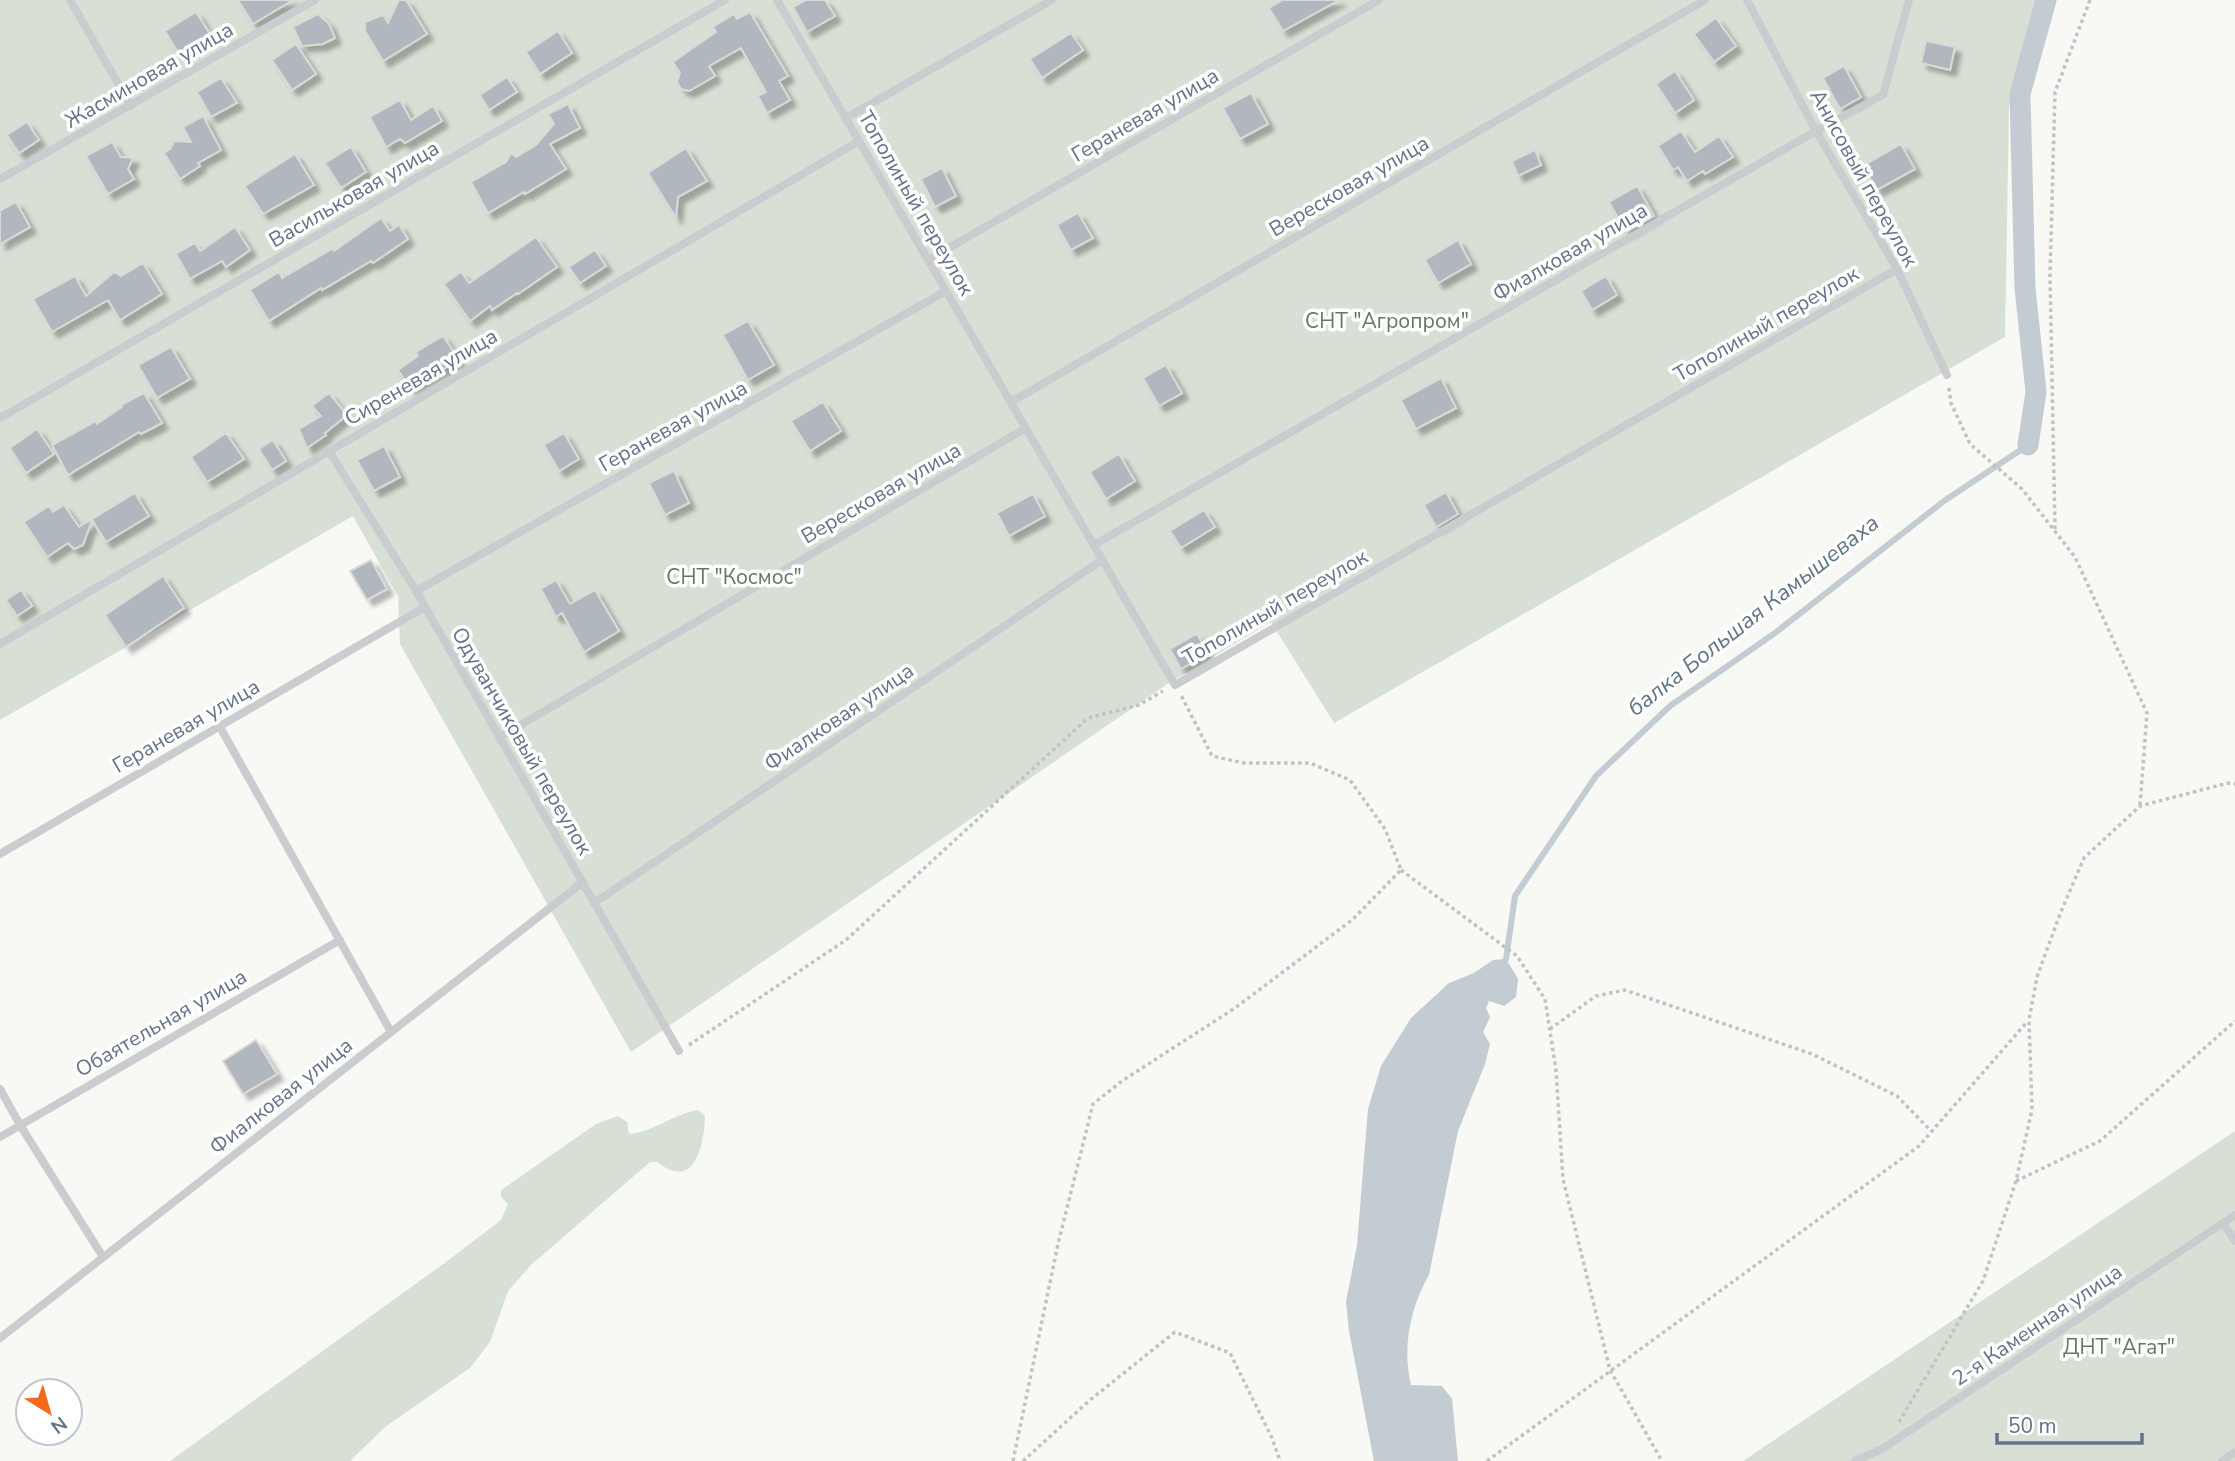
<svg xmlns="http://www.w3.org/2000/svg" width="2235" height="1461" font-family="'Nunito Sans',sans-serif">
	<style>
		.green { fill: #d8e0d5 }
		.water { fill: #c3ccd2 }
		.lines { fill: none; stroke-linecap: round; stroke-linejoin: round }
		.stream { stroke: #c3ccd2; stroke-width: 6 }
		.canal { stroke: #c3ccd2; stroke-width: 21 }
		.building { fill: #b0b7be; stroke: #d9dad7; stroke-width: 2; filter: url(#shadow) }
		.path { stroke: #c0c2c5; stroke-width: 3.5; stroke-dasharray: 3.5 3.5; stroke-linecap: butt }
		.service { stroke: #caccd0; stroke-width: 8 }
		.labels { text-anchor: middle; stroke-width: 7; stroke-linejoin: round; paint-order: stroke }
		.street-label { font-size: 21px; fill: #647388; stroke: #fff }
		.park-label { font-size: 21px; fill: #627a60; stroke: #fff }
		.water-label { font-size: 23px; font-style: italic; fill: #607684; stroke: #fff }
	</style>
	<defs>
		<filter id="shadow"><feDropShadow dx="6" dy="6" stdDeviation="2" flood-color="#0004"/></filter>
	</defs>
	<rect width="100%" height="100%" fill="#f8f8f5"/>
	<path class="green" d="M0,0H2039L2009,107L2005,337L1334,723L1271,622L1169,683L631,1052L400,644L398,596L353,516L0,720Z
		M698,1110L705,1116C704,1145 695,1192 657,1162H650L531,1265L508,1291L490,1342L470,1368L385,1427L350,1461H170L446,1262L501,1220L508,1204L501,1197V1190L596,1124L618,1116L627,1122L629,1134C654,1132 673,1114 698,1110Z
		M2235,1131V1461H1743Z"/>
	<path class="water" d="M1506,959L1518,979L1516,997L1504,1006L1489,1001L1486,1008L1490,1017L1483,1032L1490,1044L1485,1064L1458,1131L1429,1275C1410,1308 1402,1348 1411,1385L1442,1386L1452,1399L1458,1461H1374L1349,1331L1346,1302L1357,1245L1368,1109L1381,1066L1411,1018L1449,983L1474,973L1493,960Z"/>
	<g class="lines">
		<path class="stream" d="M1502,964L1506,959L1515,896L1596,776L1670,706L1775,633L1944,501L2028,445"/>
		<path class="canal" d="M2028,445L2036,392L2025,288L2020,94L2046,0"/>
	</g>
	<path class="building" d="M238,0H293L253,24Z
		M399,0H406L427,34L383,61L365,31V22L383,15L388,23Z
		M806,0H825L835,16L807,32L793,7Z
		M1283,0H1339L1283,31L1269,8Z
		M196,12L210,34L179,54L165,31Z
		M750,12L788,76L779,81L790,100L767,113L758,96L766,92L741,48L709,66L715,76L689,91L681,89L677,82L680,73L673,62L716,32L713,27L734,14L737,19Z
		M318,14L329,24L335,38L323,44L302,46L293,27Z
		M1716,18L1736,46L1714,62L1694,34Z
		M558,31L572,53L540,74L526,52Z
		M1071,33L1083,50L1042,78L1030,59Z
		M1926,41L1955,47L1950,70L1921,63Z
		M296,44L316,74L292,90L272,60Z
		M1844,66L1861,97L1840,109L1823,78Z
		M1675,71L1694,100L1675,113L1656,84Z
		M507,77L517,92L489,110L480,95Z
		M221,78L237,103L211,117L197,92Z
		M1251,93L1268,124L1240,139L1223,108Z
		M400,100L411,120L433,106L442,121L405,143L400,139L386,147L370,117Z
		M568,104L580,128L550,144L566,169L525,194L524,192L488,213L471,182L506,162L511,153L516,157L536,145L554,124L548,114Z
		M203,116L221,150L198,163L200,166L180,179L164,153L171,148L174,141L191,142L183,127Z
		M27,122L39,140L19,153L7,135Z
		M1681,131L1695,152L1719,136L1733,157L1705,174L1703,171L1687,181L1678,167L1673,170L1658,146Z
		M112,142L121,157L133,158L128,169L134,179L108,194L86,156Z
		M1901,144L1915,169L1877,190L1863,166Z
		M351,147L366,172L341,188L325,163Z
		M686,148L707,181L678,197L676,218L648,173Z
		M1535,150L1541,165L1518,176L1512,161Z
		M295,154L314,185L263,214L245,186Z
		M942,168L956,196L935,207L921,179Z
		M1637,186L1654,216L1626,232L1609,202Z
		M16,202L30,227L0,244V211Z
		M1078,213L1093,238L1071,250L1057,225Z
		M381,218L390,231L399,225L408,239L373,263L371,261L322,290L321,288L269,321L250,290L279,272L282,278L332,249L334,251Z
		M235,227L250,250L226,267L222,261L190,279L176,254L195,243L200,251Z
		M536,237L557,267L518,294L517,293L492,310L490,306L470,321L444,284L461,272L469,283Z
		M1458,240L1471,264L1438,283L1425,260Z
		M595,250L606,266L580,283L569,267Z
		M143,263L162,294L120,320L108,300L52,332L33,299L75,276L86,296L114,272L121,276Z
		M1606,276L1617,295L1592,310L1581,291Z
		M748,321L774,365L748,380L723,335Z
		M443,336L459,360L410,388L398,370L418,356L416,352Z
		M171,347L190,379L157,398L138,365Z
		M1166,365L1182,393L1159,406L1143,378Z
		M1441,378L1456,408L1416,429L1401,400Z
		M144,393L162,423L141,434L139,432L68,475L52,445L96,421L97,424L122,407L121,405Z
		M329,393L347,415L325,433L326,435L307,448L299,429L321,416L312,406Z
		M823,402L841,431L810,451L791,421Z
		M37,429L54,454L26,473L10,448Z
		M226,433L244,459L207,482L191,457Z
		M564,433L579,459L559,471L544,445Z
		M273,440L286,461L272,470L259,449Z
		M384,446L400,477L374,491L357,460Z
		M1119,454L1135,481L1106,499L1090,472Z
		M674,471L689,503L665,515L649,483Z
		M1446,492L1458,514L1436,527L1424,505Z
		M135,493L149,516L106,542L92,520L83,545L74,549L68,543L47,557L24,522L49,506L53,512L64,505L79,527Z
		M1033,494L1045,516L1009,536L997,513Z
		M1204,510L1215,527L1181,548L1170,531Z
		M371,560L387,589L367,600L350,571Z
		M163,576L184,608L126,647L105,615Z
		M556,580L570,604L595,590L619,631L584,652L562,613L556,617L541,589Z
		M21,590L32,606L17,616L6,600Z
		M1197,634L1208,654L1181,669L1170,649Z
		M256,1040L277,1074L243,1094L223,1061Z"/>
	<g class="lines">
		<path class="path" d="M1949,388L1951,403L1970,444L2022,489L2075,557L2147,713L2140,806
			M2055,529L2050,275L2055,92L2090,0
			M1401,870L1517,956L1545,999L1556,1070L1563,1179L1610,1370L1662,1461
			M1550,1029L1596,996L1625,990L1812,1054L1897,1096L1931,1131
			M689,1045L846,940L1088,718L1139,705L1163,691
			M2016,1181L2100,1141L2235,1021
			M1899,1422L1983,1281L2016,1181L2032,1110L2029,1020L2037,977L2060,914L2084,858L2140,806L2228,783L2235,784
			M1013,1461L1058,1244L1093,1104L1122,1081L1235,1008L1352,920L1401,870L1385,829L1350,780L1310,763H1244L1212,756L1181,695
			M1023,1461L1090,1400L1175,1332L1230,1353L1272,1438L1280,1461
			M1487,1461L1919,1146L2027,1022"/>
		<path class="service" d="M70,0L131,106
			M777,0L1175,685L1897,269
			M1747,0L1816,131L1897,269L1947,375
			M846,118L1052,0
			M0,179L315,0
			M928,260L1379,0
			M1011,402L1705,0
			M0,418L725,0
			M329,451L416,591L679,1051
			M1094,545L1816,131L1883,95L1909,0
			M416,591L946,291
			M0,644L859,141
			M220,727L391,1032
			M500,737L1026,428
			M0,854L425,607
			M594,903L1102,560
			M0,1089L20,1125L103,1257
			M0,1137L340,940
			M2223,1223L2235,1241
			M0,1338L583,882
			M1855,1461L1882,1449L2235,1215
			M2222,1461L2235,1452"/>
	</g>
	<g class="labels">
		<g class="street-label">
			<text transform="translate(149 75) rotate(-30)" y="7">Жасминовая улица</text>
			<text transform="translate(1145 115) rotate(-30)" y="7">Гераневая улица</text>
			<text transform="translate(1864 178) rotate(61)" y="7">Анисовый переулок</text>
			<text transform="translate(1349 186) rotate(-30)" y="7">Вересковая улица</text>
			<text transform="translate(354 194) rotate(-30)" y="7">Васильковая улица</text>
			<text transform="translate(916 203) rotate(60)" y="7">Тополиный переулок</text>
			<text transform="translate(1570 252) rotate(-30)" y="7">Фиалковая улица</text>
			<text transform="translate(1766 324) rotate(-30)" y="7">Тополиный переулок</text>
			<text transform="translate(421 377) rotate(-30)" y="7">Сиреневая улица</text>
			<text transform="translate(673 426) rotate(-29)" y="7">Гераневая улица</text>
			<text transform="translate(881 493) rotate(-30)" y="7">Вересковая улица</text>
			<text transform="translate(1275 607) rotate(-30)" y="7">Тополиный переулок</text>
			<text transform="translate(839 717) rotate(-34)" y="7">Фиалковая улица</text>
			<text transform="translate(186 726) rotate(-30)" y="7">Гераневая улица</text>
			<text transform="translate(522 741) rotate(60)" y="7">Одуванчиковый переулок</text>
			<text transform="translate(161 1023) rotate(-30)" y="7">Обаятельная улица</text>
			<text transform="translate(281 1096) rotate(-38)" y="7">Фиалковая улица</text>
			<text transform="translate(2037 1325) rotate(-34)" y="7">2-я Каменная улица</text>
		</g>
		<g class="park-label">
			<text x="1387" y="328">СНТ "Агропром"</text>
			<text x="734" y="584">СНТ "Космос"</text>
			<text x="2119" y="1354">ДНТ "Агат"</text>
		</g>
		<g class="water-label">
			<text transform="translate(1753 615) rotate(-38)" y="8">балка Большая Камышеваха</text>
		</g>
	</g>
	<g transform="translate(49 1412) rotate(143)"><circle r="33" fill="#ffffff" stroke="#c1c7cf" stroke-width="2"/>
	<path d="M0-5L12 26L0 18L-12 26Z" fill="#f26a1b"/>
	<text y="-10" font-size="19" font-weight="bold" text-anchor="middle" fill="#647388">N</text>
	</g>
	<path d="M1997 1433v10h145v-10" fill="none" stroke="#647388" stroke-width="3.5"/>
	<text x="2008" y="1433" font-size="21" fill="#647388" stroke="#ffffff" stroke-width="5" paint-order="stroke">50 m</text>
</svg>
